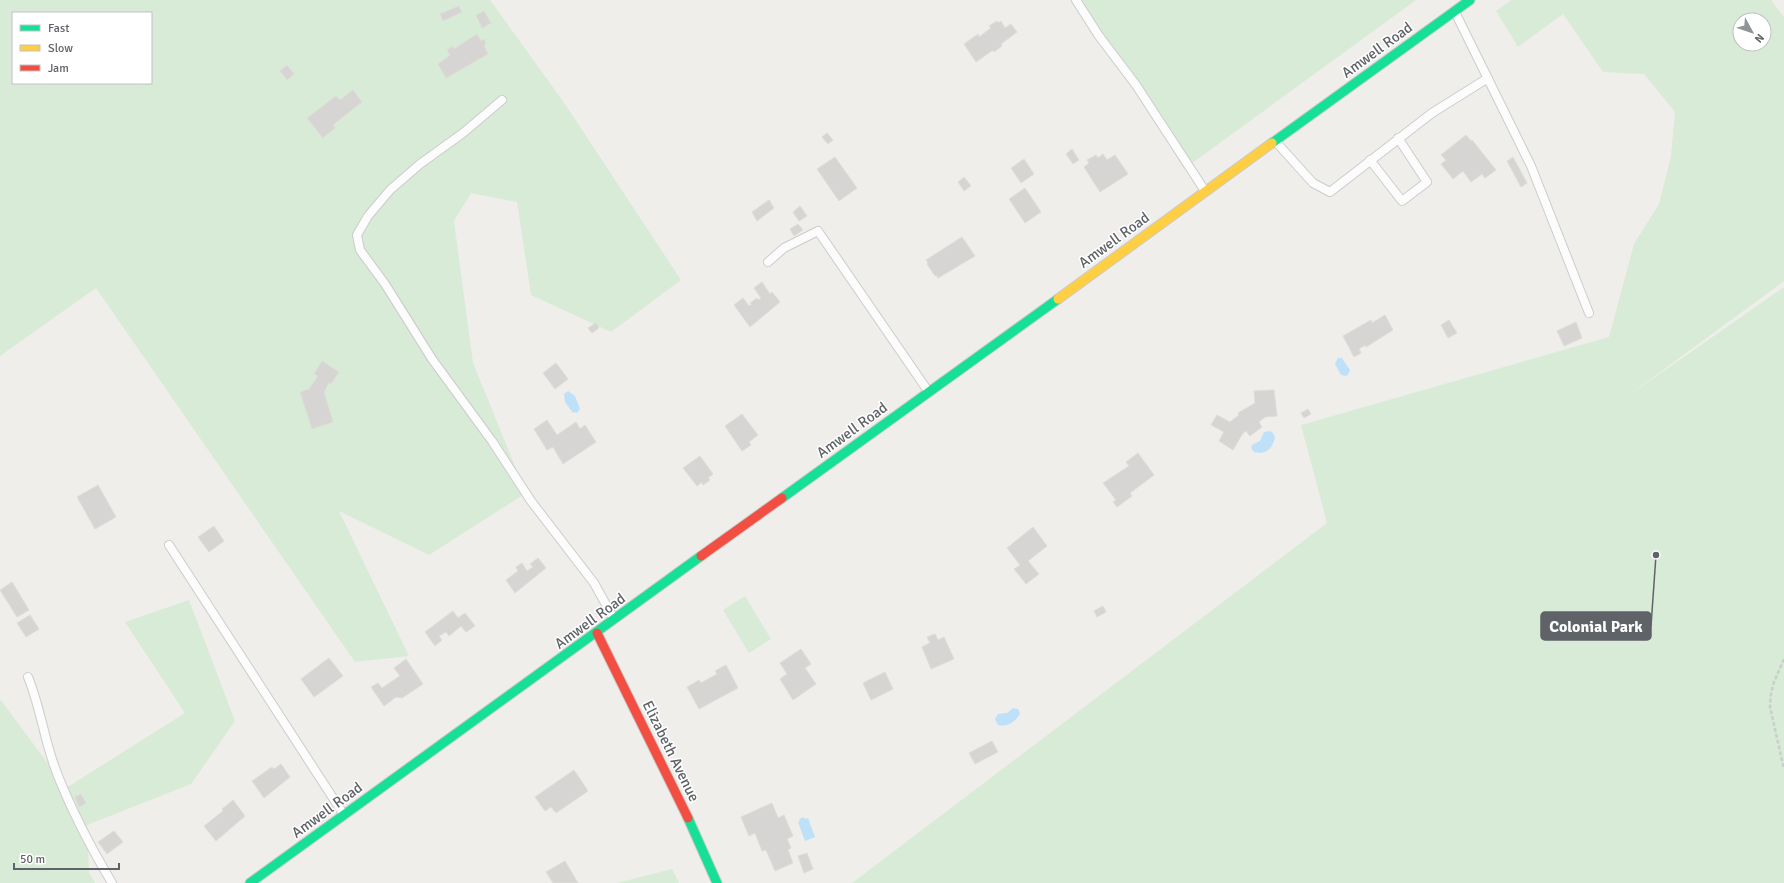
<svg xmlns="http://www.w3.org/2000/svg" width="1784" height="883" font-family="Signika,sans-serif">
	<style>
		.green { fill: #d8ebd6; fill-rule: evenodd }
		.water { fill: #bfe0f9 }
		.building { fill: #d6d5d3; stroke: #deddd9 }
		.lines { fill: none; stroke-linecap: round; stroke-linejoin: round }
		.lane-casing { stroke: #cbcccc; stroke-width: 10 }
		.fast-casing { stroke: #cacacb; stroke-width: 11 }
		.slow-casing { stroke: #cacacb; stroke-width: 11 }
		.jam-casing { stroke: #cacacb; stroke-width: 11 }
		.path { stroke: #cacfcc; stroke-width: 2.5; stroke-dasharray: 4 2; stroke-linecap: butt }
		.lane { stroke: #fdfcfc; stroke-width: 8 }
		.fast { stroke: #16e098; stroke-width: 9 }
		.slow { stroke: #ffcf43; stroke-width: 9 }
		.jam { stroke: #f24e42; stroke-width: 9 }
		.labels { text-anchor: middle; stroke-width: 3; stroke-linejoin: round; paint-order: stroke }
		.street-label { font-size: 15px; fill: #5f6368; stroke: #fff }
		.leader { fill: none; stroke: #5f6368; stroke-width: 1.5 }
		.callout-dot { fill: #5f6368; stroke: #fff; stroke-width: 1.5 }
		.callout { fill: #5f6368; stroke: #5f6368; stroke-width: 1.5 }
		.callout-label { font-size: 16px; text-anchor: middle; font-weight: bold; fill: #fff }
	</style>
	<rect width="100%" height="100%" fill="#efeeea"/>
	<path class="green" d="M0,0H490L565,104L681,280L611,332L531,295L517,202L471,193L454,221L473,363L526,493L429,555L339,511L409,656L355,662L96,288L0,356ZM13,13H151V83H13Z
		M1082,0H1416L1184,169Z
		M1511,0H1771L1784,17V281L1625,398L1784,287V883H852L1327,523L1301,425L1609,337L1634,244L1659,204L1671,156L1675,112L1644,74L1603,72L1563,14L1518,47L1496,11ZM1740,20H1764V44H1740Z
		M745,596L771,639L749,653L723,610Z
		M189,600L235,721L191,784L87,825L89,873L95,883H0V699L66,788L185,713L125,622Z
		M672,869L679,883H617Z"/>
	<path class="water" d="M1338,358H1342L1350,370L1347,376L1341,375L1335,364Z
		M568,391L575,396L580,409L577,413L572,412L565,402L564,394Z
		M1270,431L1273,433L1275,438C1272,449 1266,455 1254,452L1251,448L1252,445L1260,441L1264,432Z
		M1013,708L1018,709L1020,713C1017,721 1007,728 998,725L995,719L998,714L1007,713Z
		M804,817L805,819L808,818L815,837L805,841L798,822L800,821L799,819Z"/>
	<path class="building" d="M459,6L462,12L443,21L440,14Z
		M484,11L491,23L482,28L476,15Z
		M997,21L998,23L1001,21L1005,28L1011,24L1017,32L1001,44L1002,46L994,52L993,50L976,62L964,44L978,34L979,37L991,28L989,26Z
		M477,34L481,41L484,39L486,44L484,46L488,54L446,78L438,64L450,55L447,50L453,46L454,49Z
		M287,65L294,74L287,80L280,71Z
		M353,90L362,102L333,125L335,128L323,138L307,118L336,96L340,100Z
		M827,133L833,140L828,144L822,137Z
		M1466,135L1471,141L1472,140L1496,170L1485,178L1482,174L1471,182L1463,171L1453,179L1441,164L1446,160L1441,155Z
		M1072,149L1079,160L1073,164L1066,154Z
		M1103,154L1107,160L1115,155L1128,174L1100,192L1084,167L1089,163L1087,160L1096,155L1098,158Z
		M835,157L857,188L839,201L817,169Z
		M1513,157L1527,183L1521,187L1507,161Z
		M1024,159L1034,174L1021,183L1011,168Z
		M964,177L971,186L964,191L958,182Z
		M1025,188L1041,212L1025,223L1009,199Z
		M769,200L774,208L757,221L752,212Z
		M800,206L807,216L799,221L793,212Z
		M798,224L803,230L794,236L790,229Z
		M962,237L975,256L938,278L936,275L935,276L927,264L928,263L926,260Z
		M762,282L770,294L772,292L780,302L750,327L734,305L743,298L749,306L752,304L750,303L757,298L758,300L761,298L754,288Z
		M1385,315L1393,330L1366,347L1365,345L1359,349L1361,353L1354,357L1343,336L1371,320L1372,323Z
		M1449,320L1457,333L1448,338L1441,325Z
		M1576,322L1582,338L1564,346L1557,331Z
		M596,323L599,328L592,333L588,328Z
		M322,361L339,372L331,384L329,383L324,392L333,422L312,429L300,392L309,389L318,376L314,374Z
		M556,363L568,379L555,389L543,373Z
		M1274,390L1277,416L1265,417L1259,422L1262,427L1250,436L1246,431L1243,433L1233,450L1219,441L1224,432L1211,425L1217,415L1230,422L1239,415L1238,413L1255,403L1254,391Z
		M1308,409L1311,414L1304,418L1301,413Z
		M742,414L758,435L749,442L751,445L742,451L725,426Z
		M547,420L557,435L576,422L580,429L585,425L596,442L563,464L553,447L547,450L534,429Z
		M1138,453L1154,475L1130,493L1132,496L1117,507L1113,502L1116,500L1103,483L1129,466L1126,462Z
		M700,456L713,474L708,478L710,480L703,485L702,482L697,486L683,468Z
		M98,485L116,517L95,529L77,497Z
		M214,526L224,541L209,552L198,537Z
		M1033,527L1047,546L1028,561L1039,574L1026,584L1014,569L1020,565L1007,548Z
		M538,558L546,568L515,593L506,580L518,571L516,567L522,563L527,571L533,567L530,564Z
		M12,582L29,610L17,617L0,590Z
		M1103,606L1106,612L1097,617L1094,611Z
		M453,611L458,618L465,613L475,626L466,632L461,626L449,636L446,632L439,636L442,640L435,646L425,632Z
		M30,615L39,629L26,637L17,623Z
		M935,634L938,640L944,637L954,659L931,669L922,647L930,643L927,637Z
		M801,649L811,664L805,668L816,684L793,700L780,679L787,674L780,663Z
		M329,658L343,676L314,697L301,679Z
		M406,659L423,684L402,698L396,697L384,706L371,687L378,683L382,688L400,676L394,668Z
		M726,665L738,688L699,709L687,687L699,680L701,683L717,674L715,671Z
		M885,672L893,689L871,700L863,683Z
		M992,741L998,752L975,764L969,753Z
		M281,764L290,777L264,798L252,781L272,767L274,769Z
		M574,770L588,791L556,813L551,807L545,811L535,797Z
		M81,794L86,803L79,807L75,797Z
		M233,800L245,816L216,841L204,826L223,811L222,809Z
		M772,803L778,818L784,815L793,836L787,839L791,848L788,850L793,863L775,871L766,850L762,851L755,833L749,836L741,817Z
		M114,831L123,842L107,854L98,842Z
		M807,853L813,869L804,873L798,856Z
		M565,861L578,883H553L546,872Z"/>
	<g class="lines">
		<defs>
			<path id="lane" d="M1076,0L1099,36L1136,85L1205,191
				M1455,12L1531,166L1589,313
				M502,100L463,133L420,164L390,190L368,216L357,235L360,250L385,284L432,359L492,441L531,501L594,583L614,619
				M1276,142L1313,183L1330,192L1432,113L1488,78
				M1370,160L1402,201L1427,182L1398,138
				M768,262L784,248L818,231L928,391
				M169,545L344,815
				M28,677C40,706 44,738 55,768C70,808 90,846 112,883"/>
			<path id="fast" d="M1272,143L1470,0
				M782,498L1058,299
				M688,818L717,883
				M250,883L701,556"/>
			<path id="slow" d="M1058,299L1272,143"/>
			<path id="jam" d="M701,556L782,498
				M597,633L688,818"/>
		</defs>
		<use href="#lane" class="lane-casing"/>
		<use href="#fast" class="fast-casing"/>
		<use href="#slow" class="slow-casing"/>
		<use href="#jam" class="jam-casing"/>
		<path class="path" d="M1784,659L1774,682L1771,693L1770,707L1784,769"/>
		<use href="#lane" class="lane"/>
		<use href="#fast" class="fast"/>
		<use href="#slow" class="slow"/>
		<use href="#jam" class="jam"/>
	</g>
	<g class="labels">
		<g class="street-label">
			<text transform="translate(1377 50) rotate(-36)" y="5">Amwell Road</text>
			<text transform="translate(1114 240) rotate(-36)" y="5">Amwell Road</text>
			<text transform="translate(852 430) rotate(-36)" y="5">Amwell Road</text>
			<text transform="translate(590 621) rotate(-36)" y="5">Amwell Road</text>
			<text transform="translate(671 751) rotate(64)" y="5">Elizabeth Avenue</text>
			<text transform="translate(327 810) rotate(-36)" y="5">Amwell Road</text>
		</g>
	</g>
	<path class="leader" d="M1656 555L1651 626"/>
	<circle class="callout-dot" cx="1656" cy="555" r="4"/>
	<rect class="callout" x="1541" y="612" width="110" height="28" rx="4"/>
	<g class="callout-label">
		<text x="1596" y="632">Colonial Park</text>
	</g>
	<rect x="12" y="12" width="140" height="72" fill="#ffffff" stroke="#bfc1c3"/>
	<rect x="20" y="25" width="20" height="6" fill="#16e098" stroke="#bfc1c3"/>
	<text x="48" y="32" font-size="12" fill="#5f6368">Fast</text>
	<rect x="20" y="45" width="20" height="6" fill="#ffcf43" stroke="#bfc1c3"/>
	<text x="48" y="52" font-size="12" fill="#5f6368">Slow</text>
	<rect x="20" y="65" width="20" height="6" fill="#f24e42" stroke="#bfc1c3"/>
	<text x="48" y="72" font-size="12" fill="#5f6368">Jam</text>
	<g transform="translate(1752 32) rotate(130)"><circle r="19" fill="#ffffff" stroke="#bfc1c3"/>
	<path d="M0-3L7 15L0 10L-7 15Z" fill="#919496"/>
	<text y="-6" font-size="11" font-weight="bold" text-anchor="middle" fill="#5f6368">N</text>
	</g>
	<path d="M14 863v6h105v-6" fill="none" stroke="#5f6368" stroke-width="2"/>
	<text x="20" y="863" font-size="12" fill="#5f6368" stroke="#ffffff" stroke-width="3" paint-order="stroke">50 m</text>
</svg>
